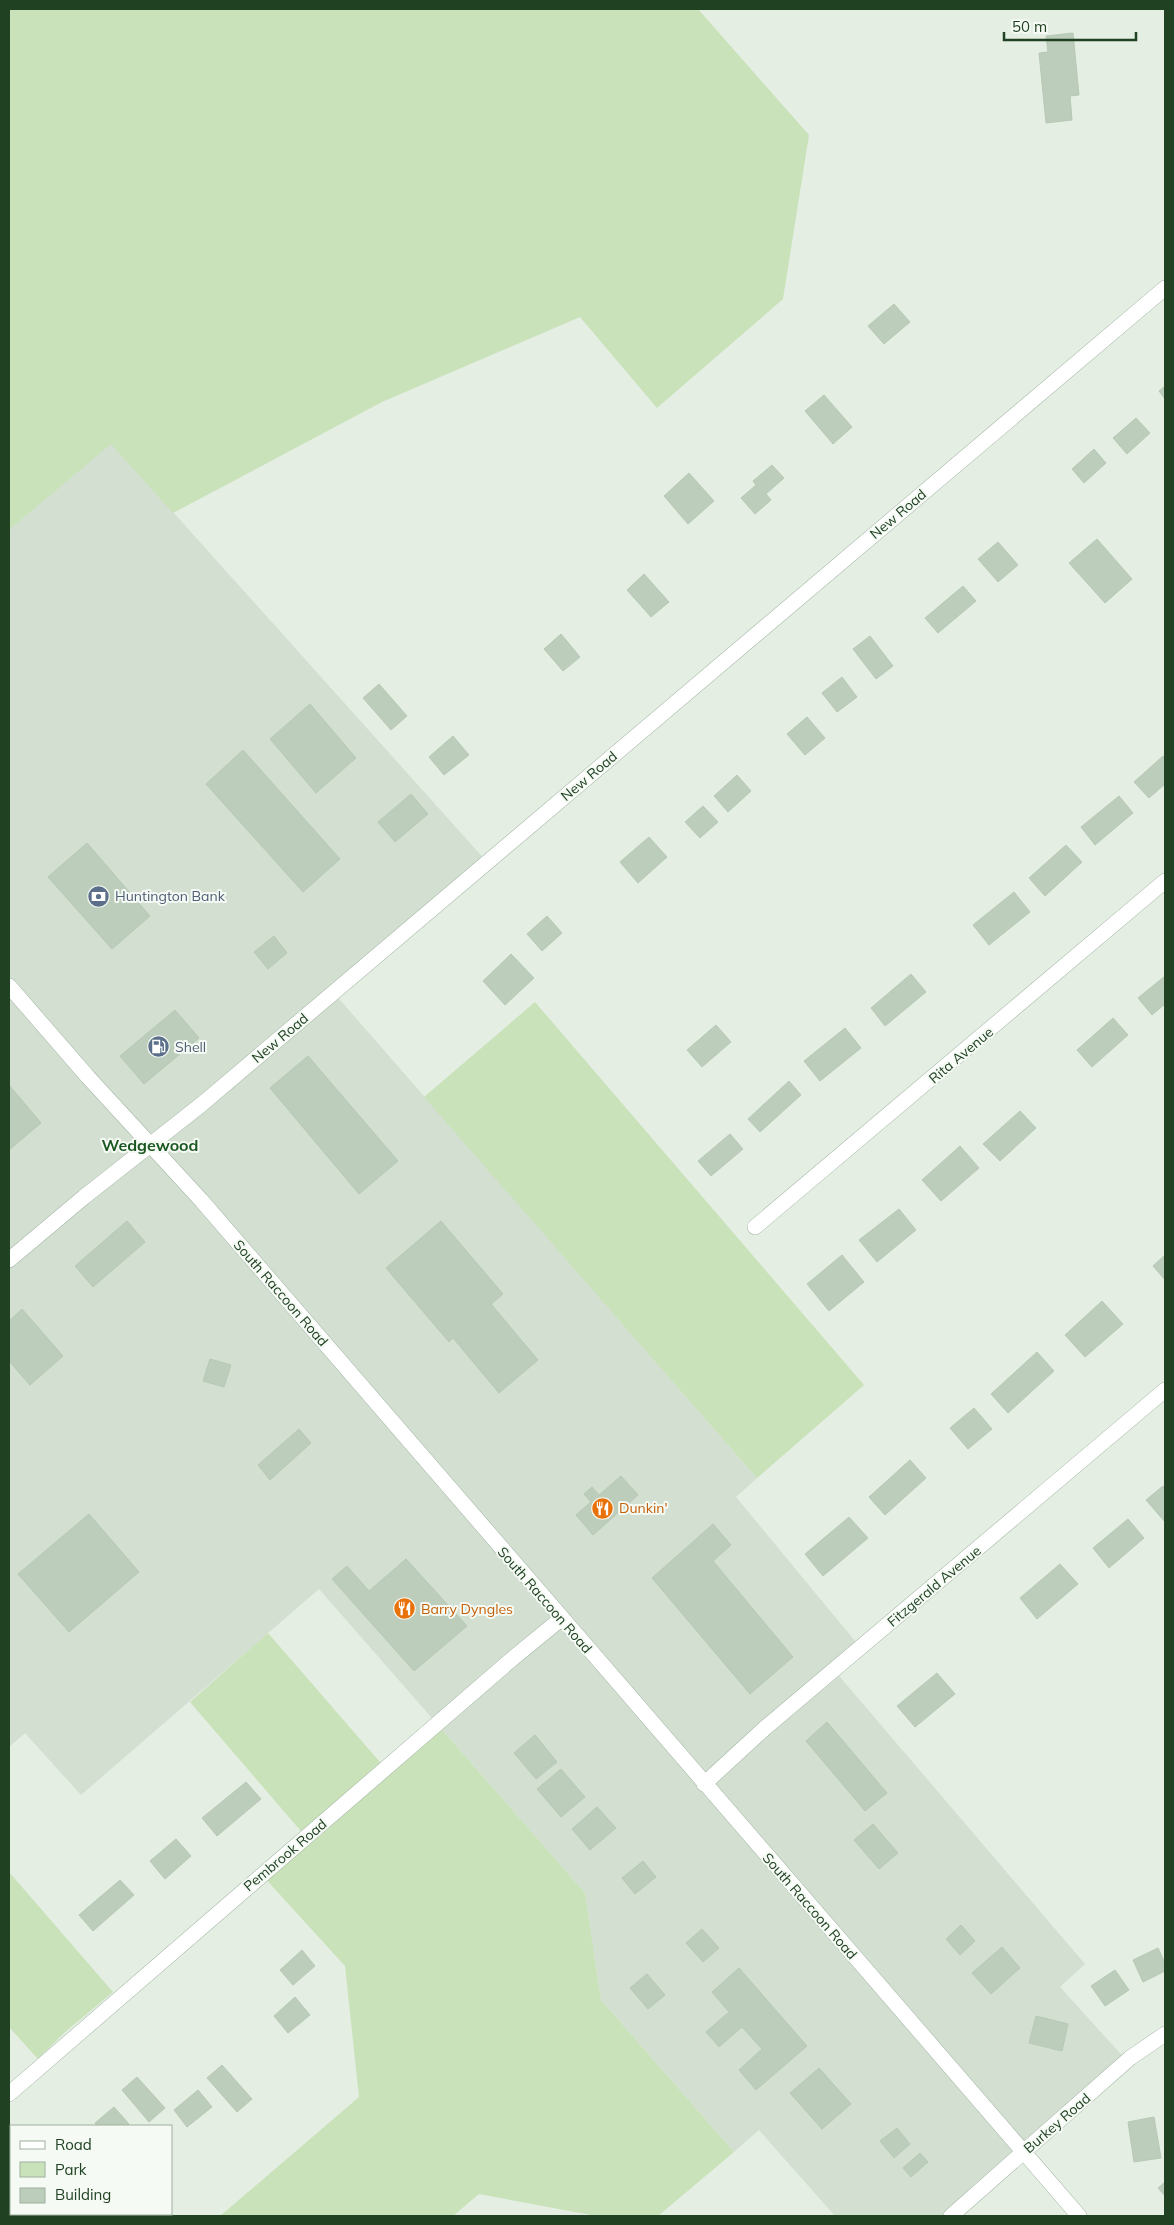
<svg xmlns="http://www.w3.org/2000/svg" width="1174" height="2225" font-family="Mulish,sans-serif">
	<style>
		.built { fill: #d2dfd1 }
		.green { fill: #c9e2ba }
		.building { fill: #bdcdbb; stroke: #b6c9b5 }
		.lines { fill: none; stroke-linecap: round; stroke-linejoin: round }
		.minor-casing { stroke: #a5b7a6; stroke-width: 16 }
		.minor { stroke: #fff; stroke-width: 15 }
		.labels { text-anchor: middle; stroke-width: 4; stroke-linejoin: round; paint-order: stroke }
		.street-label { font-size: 14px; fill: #204223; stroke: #f5faf4 }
		.service-label { font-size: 14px; fill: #4e5e75; stroke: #f5faf4; text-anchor: start }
		.food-label { font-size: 14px; fill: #c56008; stroke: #f5faf4; text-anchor: start }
		.quarter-label { font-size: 16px; font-weight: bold; fill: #1a5720; stroke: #f5faf4 }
	</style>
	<rect width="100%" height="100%" fill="#e4eee3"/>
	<path class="built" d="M111,443L487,862L334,993L757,1478L736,1497L860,1647L834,1670L1085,1964L1060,1987L1127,2061L951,2216H835L759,2130L734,2152L601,2000L585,1893L319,1589L81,1795L25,1733L9,1747V530Z"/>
	<path class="green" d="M9,9H698L809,135L783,299L657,408L580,317L382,402L173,513L111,444L9,530Z
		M535,1002L864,1385L757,1478L424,1097Z
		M268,1633L386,1769L437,1724L585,1893L601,2000L734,2152L658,2216H596L479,2194L453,2216H220L359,2097L345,1966L262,1875L306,1837L190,1702Z
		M9,1872L113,1992L64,2033L38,2059L9,2027Z"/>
	<path class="building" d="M1073,33L1079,95L1070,96L1072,120L1046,123L1039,53L1048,52L1046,36Z
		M894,304L910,322L884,344L868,326Z
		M1165,386V399L1159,391Z
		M824,395L852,427L833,444L805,411Z
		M1136,418L1150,433L1127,454L1113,438Z
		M1094,449L1106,463L1084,483L1072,469Z
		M772,465L784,478L766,494L771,500L755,514L741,498L756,485L753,481Z
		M689,473L714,501L688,524L664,496Z
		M1097,539L1132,579L1105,603L1069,563Z
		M998,542L1018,565L998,582L978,559Z
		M644,574L669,602L651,617L627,590Z
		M963,586L976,601L938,633L925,618Z
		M561,634L580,657L563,671L544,649Z
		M870,636L893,666L876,679L853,649Z
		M842,677L857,697L837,712L822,693Z
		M379,684L407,716L391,730L363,698Z
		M310,704L356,758L316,793L270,739Z
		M807,717L825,738L805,755L787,734Z
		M453,736L469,755L444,775L429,757Z
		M243,750L340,859L303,892L206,784Z
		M1163,756L1165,758V784L1149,798L1134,782Z
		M737,775L751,791L728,812L714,796Z
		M411,794L428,814L395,842L378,822Z
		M1119,796L1133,813L1095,845L1081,827Z
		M703,806L718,822L700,838L685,822Z
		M649,837L667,857L638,883L620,862Z
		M87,843L150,916L112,949L48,877Z
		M1066,845L1082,862L1045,896L1029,878Z
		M1014,892L1030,912L989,945L973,925Z
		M547,916L562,933L542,951L527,934Z
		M274,936L287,953L268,969L254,952Z
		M511,954L534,978L505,1005L483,981Z
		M911,974L926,992L885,1026L871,1008Z
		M1165,976V1004L1152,1015L1138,998Z
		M175,1010L199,1038L144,1084L120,1056Z
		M1113,1018L1128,1035L1092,1067L1077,1050Z
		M716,1025L731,1042L702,1067L687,1050Z
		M845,1028L861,1048L820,1081L804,1061Z
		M308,1056L398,1161L359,1194L270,1088Z
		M789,1081L801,1095L760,1132L748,1119Z
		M9,1085L41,1123L9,1150Z
		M1020,1111L1036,1128L1000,1161L983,1144Z
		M730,1134L743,1149L711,1176L698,1161Z
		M960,1146L979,1168L941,1201L922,1180Z
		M899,1209L916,1230L877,1262L859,1240Z
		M127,1221L145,1242L93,1287L75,1266Z
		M441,1221L503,1294L491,1304L538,1360L499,1393L453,1338L449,1342L386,1268Z
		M842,1255L864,1282L829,1311L807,1284Z
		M1165,1255V1280L1153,1266Z
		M1102,1301L1123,1324L1085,1357L1065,1335Z
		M22,1309L63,1356L30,1385L9,1361V1321Z
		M1037,1352L1054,1371L1008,1413L991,1394Z
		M210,1359L231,1365L224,1387L203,1381Z
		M974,1408L992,1429L968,1449L950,1428Z
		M299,1429L311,1443L270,1480L258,1465Z
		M910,1460L926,1478L885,1515L869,1497Z
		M621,1476L638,1495L593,1535L576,1515L591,1502L584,1494L592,1487L599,1495Z
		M1163,1486L1165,1488V1522L1146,1500Z
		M89,1514L139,1572L69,1632L18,1574Z
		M849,1517L868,1538L823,1576L805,1554Z
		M1128,1519L1144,1538L1109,1568L1093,1548Z
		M713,1524L731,1545L713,1561L793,1657L750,1694L652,1578Z
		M406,1559L467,1626L414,1671L332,1579L347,1566L369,1591Z
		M1060,1564L1078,1584L1037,1619L1020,1598Z
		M937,1673L955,1694L915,1727L897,1706Z
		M827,1722L887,1793L865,1811L806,1741Z
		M535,1735L557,1762L536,1779L514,1753Z
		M561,1769L585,1797L561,1817L537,1789Z
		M246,1782L261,1799L217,1836L202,1818Z
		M597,1807L616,1828L590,1850L572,1829Z
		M873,1824L898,1853L879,1869L854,1840Z
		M176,1839L191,1856L165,1879L150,1861Z
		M643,1861L656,1877L635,1894L622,1878Z
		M120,1880L134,1895L93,1931L79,1915Z
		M961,1925L975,1941L960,1955L946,1939Z
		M702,1929L719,1948L703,1962L686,1943Z
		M1002,1947L1020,1968L991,1994L972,1973Z
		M1158,1948L1165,1963V1971L1143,1982L1133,1960Z
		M302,1950L315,1966L293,1985L280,1970Z
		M739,1968L807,2046L756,2090L739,2070L762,2049L742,2027L719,2047L706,2032L729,2012L712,1992Z
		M1115,1970L1129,1990L1105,2006L1091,1986Z
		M647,1974L665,1995L648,2009L630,1988Z
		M295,1997L310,2015L288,2033L274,2016Z
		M1036,2016L1068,2024L1062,2051L1029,2043Z
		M222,2065L252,2099L237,2112L207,2078Z
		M819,2068L851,2104L822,2129L790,2093Z
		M137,2077L165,2108L149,2122L122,2090Z
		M198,2090L212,2107L187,2127L174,2110Z
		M114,2107L129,2124L127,2126H97L95,2123Z
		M1154,2117L1161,2158L1134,2162L1128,2122Z
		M897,2128L910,2144L894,2158L880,2141Z
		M920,2153L928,2162L911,2177L903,2168Z
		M1165,2182V2196L1158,2188Z
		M11,2186V2212L9,2209V2188Z"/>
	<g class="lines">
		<defs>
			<path id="minor" d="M9,986L88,1077L201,1200L1079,2216
				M755,1227L1165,881
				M9,1260L84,1197L202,1104L1165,288
				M704,1784L765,1728L1165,1390
				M9,2094L512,1659L562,1618
				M951,2216L1130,2058L1165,2034"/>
		</defs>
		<use href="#minor" class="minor-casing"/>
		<use href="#minor" class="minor"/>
	</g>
	<defs>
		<symbol id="bank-disc" viewBox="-11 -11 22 22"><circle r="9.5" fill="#5c6f8a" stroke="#f5faf4"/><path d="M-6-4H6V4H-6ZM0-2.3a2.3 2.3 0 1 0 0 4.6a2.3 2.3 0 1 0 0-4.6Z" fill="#fff"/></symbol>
		<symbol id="fuel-disc" viewBox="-11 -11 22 22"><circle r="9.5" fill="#5c6f8a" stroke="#f5faf4"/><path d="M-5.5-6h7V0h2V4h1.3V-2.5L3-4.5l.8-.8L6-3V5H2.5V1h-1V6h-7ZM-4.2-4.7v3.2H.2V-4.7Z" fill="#fff"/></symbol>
		<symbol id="restaurant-disc" viewBox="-11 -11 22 22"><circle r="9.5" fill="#e8710a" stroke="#f5faf4"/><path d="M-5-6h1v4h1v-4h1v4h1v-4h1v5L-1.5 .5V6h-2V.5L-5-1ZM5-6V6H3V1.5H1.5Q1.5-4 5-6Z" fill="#fff"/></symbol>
	</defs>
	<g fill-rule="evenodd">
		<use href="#bank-disc" x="86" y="884" width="25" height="25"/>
		<use href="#fuel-disc" x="146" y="1034" width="25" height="25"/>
		<use href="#restaurant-disc" x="590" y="1496" width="25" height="25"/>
		<use href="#restaurant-disc" x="392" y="1596" width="25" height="25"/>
	</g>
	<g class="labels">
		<g class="street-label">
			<text transform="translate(898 514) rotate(-40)" y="5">New Road</text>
			<text transform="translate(589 776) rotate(-40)" y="5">New Road</text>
			<text transform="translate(280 1038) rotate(-40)" y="5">New Road</text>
			<text transform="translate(961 1055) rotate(-40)" y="5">Rita Avenue</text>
			<text transform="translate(281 1293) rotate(49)" y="5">South Raccoon Road</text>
			<text transform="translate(934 1586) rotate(-40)" y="5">Fitzgerald Avenue</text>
			<text transform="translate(545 1600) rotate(49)" y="5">South Raccoon Road</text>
			<text transform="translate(285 1855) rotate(-40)" y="5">Pembrook Road</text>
			<text transform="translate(810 1906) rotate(49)" y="5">South Raccoon Road</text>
			<text transform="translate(1057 2123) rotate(-41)" y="5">Burkey Road</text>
		</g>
		<g class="service-label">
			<text x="115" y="901">Huntington Bank</text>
			<text x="175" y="1052">Shell</text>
		</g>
		<g class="food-label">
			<text x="619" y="1513">Dunkin'</text>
			<text x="421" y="1614">Barry Dyngles</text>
		</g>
		<g class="quarter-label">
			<text x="150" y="1151">Wedgewood</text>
		</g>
	</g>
	<rect width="1174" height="2225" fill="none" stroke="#204223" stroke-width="20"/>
	<rect x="10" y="2125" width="162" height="90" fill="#f5faf4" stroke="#a0b0a0"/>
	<rect x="20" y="2141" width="25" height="8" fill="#ffffff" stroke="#a0b0a0"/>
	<text x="55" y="2150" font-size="15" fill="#204223">Road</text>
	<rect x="20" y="2162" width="25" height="15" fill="#c9e2ba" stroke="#a0b0a0"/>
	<text x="55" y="2175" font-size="15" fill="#204223">Park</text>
	<rect x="20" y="2188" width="25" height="15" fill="#bdcdbb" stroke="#a0b0a0"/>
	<text x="55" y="2200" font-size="15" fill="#204223">Building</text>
	<path d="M1004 32v8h132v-8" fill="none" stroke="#204223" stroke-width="2.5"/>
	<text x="1012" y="32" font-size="15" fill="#204223" stroke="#f5faf4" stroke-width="4" paint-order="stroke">50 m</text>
</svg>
